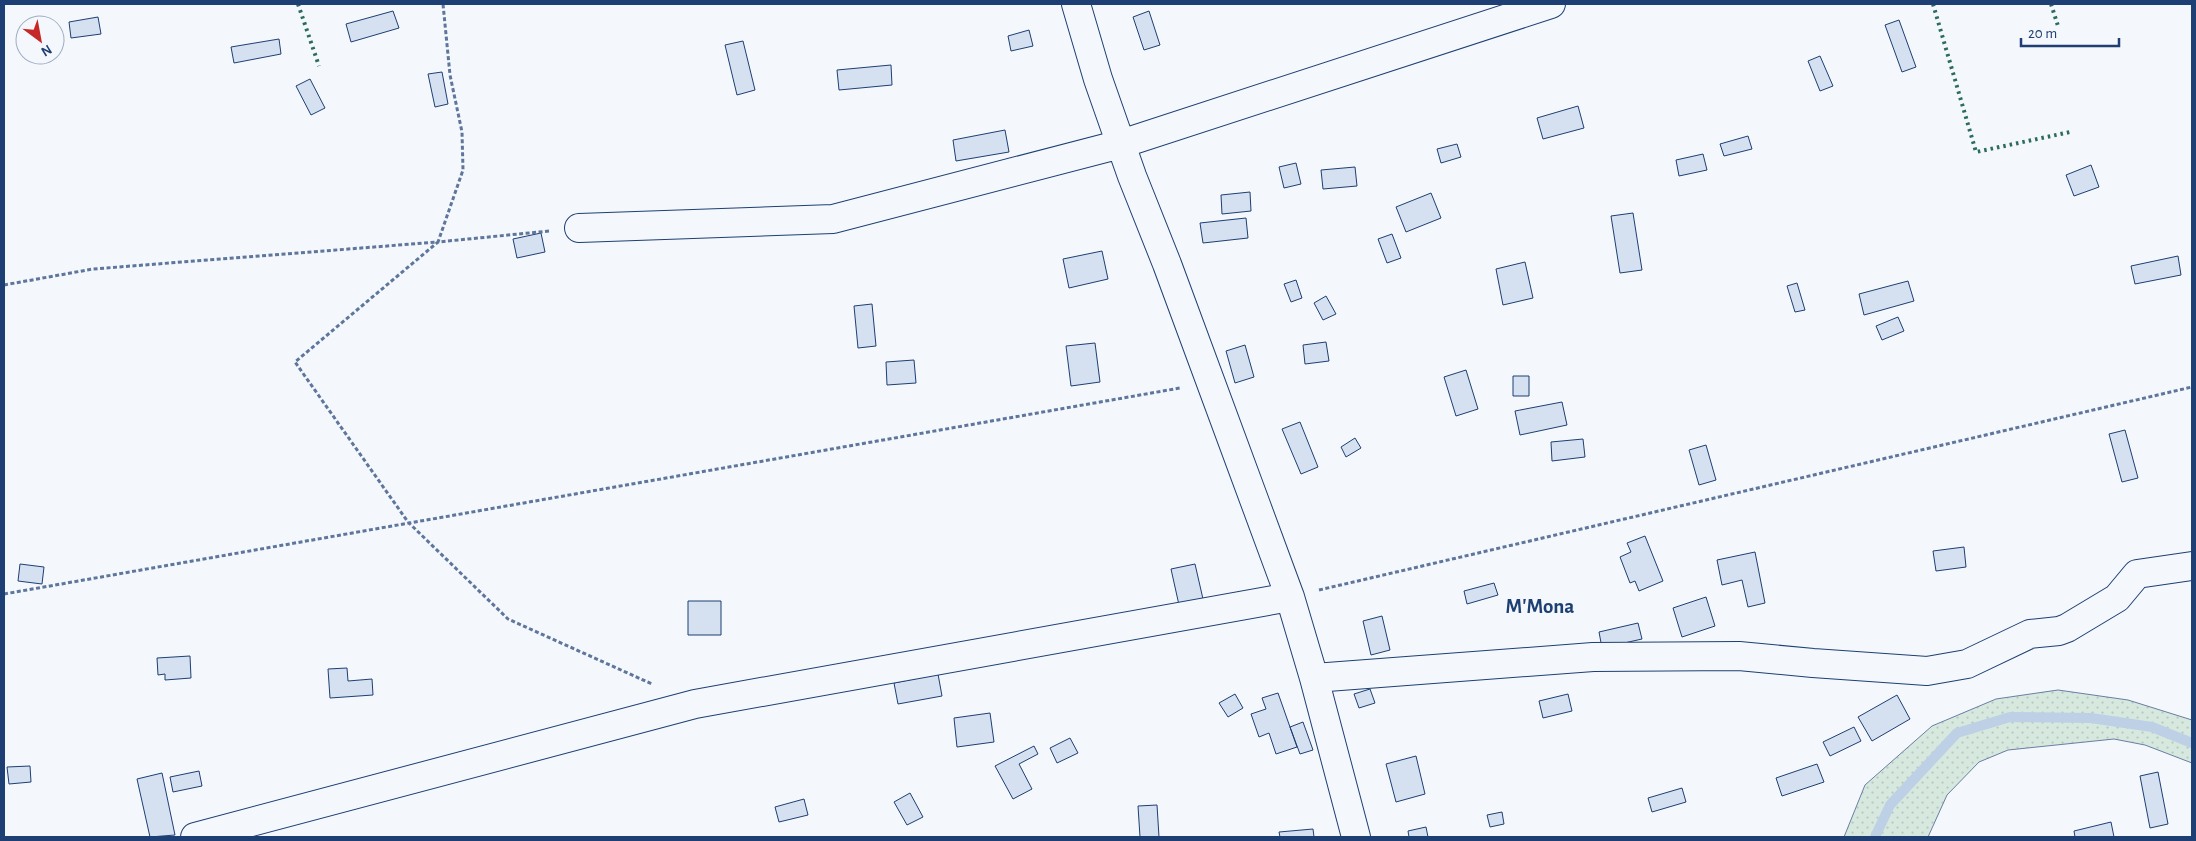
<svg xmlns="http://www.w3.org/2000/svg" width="2196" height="841" font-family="'Alegreya Sans',sans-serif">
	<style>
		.grass { fill: url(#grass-dots); stroke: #687fa3 }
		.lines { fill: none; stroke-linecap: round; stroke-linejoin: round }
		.stream { stroke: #bed0e5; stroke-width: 10 }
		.building { fill: #d5e0f0; stroke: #1d3f73 }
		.street-casing { stroke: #1d3f73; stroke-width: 30 }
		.path { stroke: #5e769c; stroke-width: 3; stroke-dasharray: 4 2.5; stroke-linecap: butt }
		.street { stroke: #f4f7fb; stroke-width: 28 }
		.hedge { stroke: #2c6c60; stroke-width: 4; stroke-dasharray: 2.5 4; stroke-linecap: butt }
		.labels { text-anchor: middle; stroke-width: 4; stroke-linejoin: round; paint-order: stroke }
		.quarter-label { font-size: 21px; font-weight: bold; fill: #1d3f73; stroke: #f4f7fb }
	</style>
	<defs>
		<pattern id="grass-dots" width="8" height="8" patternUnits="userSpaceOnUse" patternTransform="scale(1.25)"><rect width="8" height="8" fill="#d7e8df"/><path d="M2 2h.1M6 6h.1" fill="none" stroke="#b8c8c3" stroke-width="1.8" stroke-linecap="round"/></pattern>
	</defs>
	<rect width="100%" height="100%" fill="#f4f7fb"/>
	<path class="grass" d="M2058,690L2128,700L2192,720V763L2145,745L2114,739L2008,750L1979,762L1947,795L1928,837H1844L1865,785L1932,726L1996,699Z"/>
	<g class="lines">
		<path class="stream" d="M1875,837L1890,805L1957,733L2010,717L2091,718L2152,727L2192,743"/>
	</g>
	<path class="building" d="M393,11L399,28L351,42L346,24Z
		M1149,11L1160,45L1144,50L1133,17Z
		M98,17L101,34L71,38L69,22Z
		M1899,20L1916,67L1902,72L1885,25Z
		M1029,30L1033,46L1011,51L1008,36Z
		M279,39L281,54L234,63L231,47Z
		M743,41L755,90L737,95L725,45Z
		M1820,56L1833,86L1820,91L1808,61Z
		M891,65L892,85L839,90L837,70Z
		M442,72L448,104L435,107L428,74Z
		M310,79L325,108L311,115L296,86Z
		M1578,106L1584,128L1543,139L1537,118Z
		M1005,130L1009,152L956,161L953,140Z
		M1748,136L1752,149L1724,156L1720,144Z
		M1457,144L1461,157L1441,163L1437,149Z
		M1703,154L1707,170L1679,176L1676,160Z
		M1296,163L1301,184L1284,188L1279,167Z
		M2091,165L2099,187L2074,196L2066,175Z
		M1355,167L1357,186L1323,189L1321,170Z
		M1250,192L1251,211L1222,214L1221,195Z
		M1431,193L1441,218L1406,232L1396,207Z
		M1633,213L1642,270L1620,273L1611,216Z
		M1246,218L1248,238L1203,243L1200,223Z
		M541,233L545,252L517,258L513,239Z
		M1392,234L1401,258L1387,263L1378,239Z
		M1102,251L1108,279L1069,288L1063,259Z
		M2178,256L2181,275L2135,284L2131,266Z
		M1525,262L1533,298L1503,305L1496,269Z
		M1296,280L1302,298L1291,302L1284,284Z
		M1908,281L1914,301L1864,315L1859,294Z
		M1797,283L1805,310L1795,312L1787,286Z
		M1326,296L1336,314L1323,320L1314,303Z
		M872,304L876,346L858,348L854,306Z
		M1898,317L1904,331L1882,340L1876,326Z
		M1326,342L1329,361L1305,364L1303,345Z
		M1095,343L1100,382L1071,386L1066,346Z
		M1245,345L1254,377L1235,383L1226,351Z
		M914,360L916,383L887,385L886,362Z
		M1466,370L1478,409L1456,416L1444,377Z
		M1513,376H1529V396H1513Z
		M1562,402L1567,425L1520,435L1515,411Z
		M1300,422L1318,467L1301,474L1282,429Z
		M2125,430L2138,478L2122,482L2109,434Z
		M1355,438L1361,448L1346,457L1341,447Z
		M1583,439L1585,457L1552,461L1551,442Z
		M1706,445L1716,480L1699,485L1689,450Z
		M1645,536L1663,581L1639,591L1635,581L1630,583L1620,557L1631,552L1627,543Z
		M1964,547L1966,567L1936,571L1933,551Z
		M1755,552L1765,603L1748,607L1742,580L1722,585L1717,560Z
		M20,564L44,567L42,584L18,581Z
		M1195,564L1203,599L1179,605L1171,569Z
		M1494,583L1498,595L1467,604L1464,591Z
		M1706,597L1715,626L1682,637L1673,608Z
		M688,601H721V635H688Z
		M1382,616L1390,650L1371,655L1363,621Z
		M1638,623L1642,639L1602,648L1599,632Z
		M190,656L191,678L165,680V674L158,675L157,658Z
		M347,668L348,681L372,679L373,695L330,698L328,669Z
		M938,674L942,696L898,704L894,683Z
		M1370,689L1375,703L1359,708L1354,694Z
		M1278,693L1297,747L1276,754L1269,733L1259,737L1251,714L1266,709L1262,698Z
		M1235,694L1243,708L1228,717L1219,703Z
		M1568,694L1572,711L1543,718L1539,701Z
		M1897,695L1910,719L1872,741L1858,717Z
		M990,713L994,742L957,747L954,718Z
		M1303,722L1313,750L1300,754L1290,727Z
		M1854,727L1861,741L1830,756L1823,742Z
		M1070,738L1078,753L1057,763L1050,748Z
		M1034,746L1038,754L1019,764L1032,789L1013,799L995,766Z
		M1416,756L1425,794L1396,802L1386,764Z
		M1817,764L1824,782L1782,796L1776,778Z
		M30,766L31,782L9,784L7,767Z
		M199,771L202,786L173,792L170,777Z
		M2158,772L2168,824L2150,828L2140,776Z
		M162,773L175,835L150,837L137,779Z
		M1682,788L1686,802L1652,812L1648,798Z
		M910,793L923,817L907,825L894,802Z
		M804,799L808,815L779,822L775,807Z
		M1157,805L1159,837H1140L1138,806Z
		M1502,812L1504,824L1490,827L1487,815Z
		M2111,822L2114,837H2075L2074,831Z
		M1426,827L1428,837H1409L1408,831Z
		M1313,829L1314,837H1280L1279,832Z"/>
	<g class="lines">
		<defs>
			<path id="street" d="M1076,4L1098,79L1132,176L1167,264L1290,597L1314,678L1356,837
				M579,228L833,219L1121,144L1551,4
				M1314,678L1593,657L1739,656L1813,663L1927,671L1967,664L2030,634L2059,631L2067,628L2117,598L2137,574L2192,566
				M195,837L695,704L1290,597"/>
		</defs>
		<use href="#street" class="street-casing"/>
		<path class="path" d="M549,231L438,242L295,362L408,522L508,619L652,684
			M4,285L93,269L438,242L463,170L462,132L450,75L443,4
			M1319,590L2192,387
			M4,594L1180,388"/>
		<use href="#street" class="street"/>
		<path class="hedge" d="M298,4L319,66
			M1933,4L1976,152L2070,132
			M2051,4L2058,26"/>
	</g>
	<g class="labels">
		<g class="quarter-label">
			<text x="1540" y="613">M'Mona</text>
		</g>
	</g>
	<rect width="2196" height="841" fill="none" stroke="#1d3f73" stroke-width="10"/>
	<g transform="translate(40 40) rotate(148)"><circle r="24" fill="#f4f7fb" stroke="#9eadc5"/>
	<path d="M0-4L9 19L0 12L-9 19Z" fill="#c62828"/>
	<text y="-8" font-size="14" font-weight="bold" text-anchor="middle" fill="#1d3f73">N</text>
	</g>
	<path d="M2021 38v8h98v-8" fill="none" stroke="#1d3f73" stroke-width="2.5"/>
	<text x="2028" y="38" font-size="15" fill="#1d3f73" stroke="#f4f7fb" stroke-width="4" paint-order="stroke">20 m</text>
</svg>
